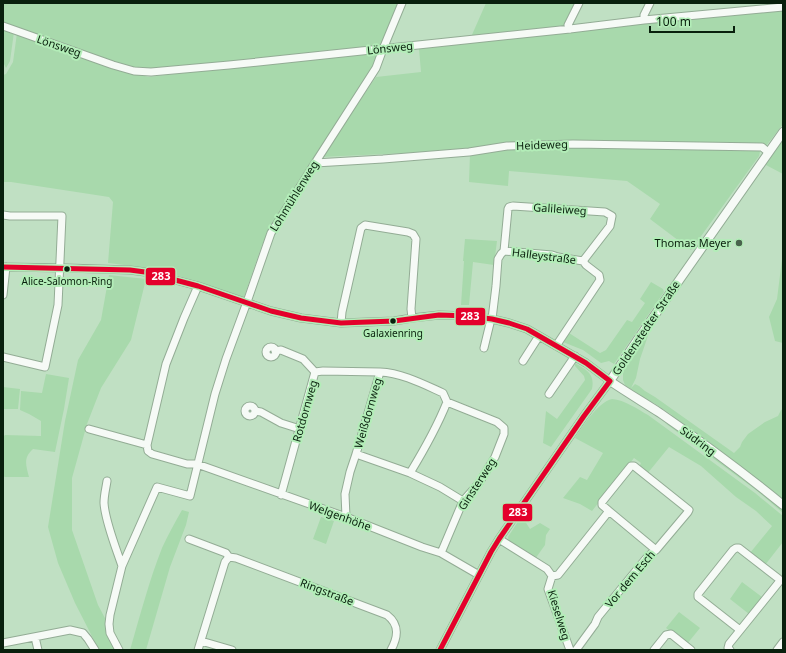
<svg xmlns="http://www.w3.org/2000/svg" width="786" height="653" font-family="'Noto Sans',sans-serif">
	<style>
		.green { fill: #a8d9ac }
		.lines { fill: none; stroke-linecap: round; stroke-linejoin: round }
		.minor-casing { stroke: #93ac95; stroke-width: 9 }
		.major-casing { stroke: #93ac95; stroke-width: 10 }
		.minor { stroke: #f6faf6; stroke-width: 7 }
		.major { stroke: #f6faf6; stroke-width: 8 }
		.bus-1-casing { stroke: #b3edb8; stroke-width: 8 }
		.bus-1 { stroke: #e4002b; stroke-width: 5 }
		.poi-dot { fill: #49634d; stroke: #b3edb8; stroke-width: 1.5 }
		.bus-dot { fill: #09200d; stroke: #b3edb8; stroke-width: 1.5 }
		.labels { text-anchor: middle; stroke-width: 4; stroke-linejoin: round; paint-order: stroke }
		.bus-label { font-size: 10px; fill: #09200d; stroke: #b3edb8 }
		.street-label { font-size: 11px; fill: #09200d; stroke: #b3edb8 }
		.poi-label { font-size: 11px; fill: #09200d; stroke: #b3edb8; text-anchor: end }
		.line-badge { stroke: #b3edb8; stroke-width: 1.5 }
		.badge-label { font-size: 11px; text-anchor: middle; font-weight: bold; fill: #fff }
	</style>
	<rect width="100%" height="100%" fill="#c0e0c3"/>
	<path class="green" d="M3,3H399L380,46L154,70L134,68L3,23Z
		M486,3H575L564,28L471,37Z
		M783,9V124L766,146L573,143L471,150L321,157L376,77L421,72L419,49L568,31Z
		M3,28L14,32L10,61L6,68L3,62Z
		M17,33L113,67L148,77L374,53L377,55L372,69L274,223L262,245L244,297L163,271L132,266L108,263L113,202L109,197L11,182H3V75L6,74L13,62Z
		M783,136V174L764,164Z
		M532,146L758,148L760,152L759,156L691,250L650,219L660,204L627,181L509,171L508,186L469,182L470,154L488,151Z
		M465,239L497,241L494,265L473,262L469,305H461L464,261H463Z
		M783,251V343L775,341L769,317L777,299Z
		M109,275L146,279L131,340L101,388L87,424L72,478V530L98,605L106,620L116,650H99L75,603L58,563L48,527L65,421L78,360L101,320Z
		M651,282L663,289L664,292L614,364L609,361L601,363L583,350L563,342L569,333L600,353L606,350L627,320L632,322L645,303L640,299Z
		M663,311L650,330L640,359L636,378L631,388L635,384L639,386L645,391L655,397L734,453L740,447L742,442L748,434L765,422L778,416L781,410L783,409V501L673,419L672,415L654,403L647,400L625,385L623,380V374L624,369L660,312Z
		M575,363C587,370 595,374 592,389L551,447L543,443L546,411L557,419L585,380L584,376L575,366Z
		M46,374L69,378L64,409L55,452L33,449C23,458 26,465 29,477H5L3,476L4,436L5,435L41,436V421L29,414L20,410L21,391L42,393Z
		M3,387L20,389L18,409H3Z
		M612,399C625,400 637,409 648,415L755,493L783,516V542L765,565L750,553L772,526L756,511L736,497L701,466L669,447L647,474L639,467L641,463L634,458L592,511L580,504L563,498L580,477L587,480L603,453L575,438C583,426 598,402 612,399Z
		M665,423L672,426L757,488L783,510V513L756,490Z
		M182,510L189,512L186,525L170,567L146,650H130C140,616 149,581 162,548C168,535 175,522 182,510Z
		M524,512L527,514L523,518L530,529L540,523L550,529L546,535L545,545L535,559L509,542L508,537Z
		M321,517L334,521L326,544L313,539Z
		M742,582L762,597L749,614L730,599Z
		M679,612L700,628L687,644L666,628Z"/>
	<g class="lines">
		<defs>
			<path id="minor" d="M644,20V15L650,3
				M3,26L113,65L134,71L151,72L229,65L570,29L644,20L783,7
				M570,29L568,25L579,3
				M315,163L383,159L469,152L507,146L573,144L762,147L768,152
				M3,215L10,216H62L58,305L45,367L3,357
				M504,251L552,255L558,257L583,261
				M3,267L67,268L130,270L145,272L198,286L271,311L301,318L341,323L394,321L412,318L439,315L469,316L492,319L509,323L527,329L586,363L610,381L584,416L499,539L491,552L440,650
				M3,295L6,267
				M492,319L496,286L498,259L501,254L504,251L508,209L509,207L513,206L605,212L612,216L610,226L583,261L586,265L599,275L600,280L556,346
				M341,323L342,312L361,228L365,225L408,232L413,234L416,239L411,309L412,318
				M266 352a5 5 0 1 1 10 0a5 5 0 1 1-10 0Z
				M484,348L491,319
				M275,351L281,350L303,359L315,372L281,495
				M523,361L539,336
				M315,372L323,371L380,372L356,454L350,472L345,494L346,517
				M380,372C402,373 423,384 443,393L447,402C437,427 424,450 410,473
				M549,394L575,356
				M245 411a5 5 0 1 1 10 0a5 5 0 1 1-10 0Z
				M255,411L261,412L281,423L300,429
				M89,429L147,445L148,451L152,454L187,464H197L346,517L422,547L441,553L479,575
				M147,445L166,364L184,318L198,286
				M356,454L410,473L440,487L463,501
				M107,481C106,488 104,495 104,503C105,521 116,548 122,566
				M609,511L602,505V502L631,466H634L689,510L688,512L656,550
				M189,539L226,553L229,557L236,558L387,615C400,625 398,637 391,650
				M499,539L547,569L552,576L548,589L570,650
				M441,553L463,501L479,483L495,457L504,434V428L497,422L447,402
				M552,576L558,575L609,511L656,550L648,556L607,606L598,617L595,624L576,650
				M35,637L38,650
				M201,641L232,650
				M3,643L70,630L83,633L88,639L95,650
				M119,650L110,633L109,624L110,615L122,566L157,487L190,496L215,394L226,359L247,302L271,233L315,163L376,68L383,49L402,3
				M198,650L225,562L229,557
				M654,650L666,635L671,634L691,650
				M730,650L728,648L729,644L779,582V579L739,548H736L733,550L698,594V597L740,630
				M777,650L783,642"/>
			<path id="major" d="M783,132L638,339L610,381C626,392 643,402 660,413C702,442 744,473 783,505"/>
		</defs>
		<use href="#minor" class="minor-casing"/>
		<use href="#major" class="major-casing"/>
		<use href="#minor" class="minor"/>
		<use href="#major" class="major"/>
		<defs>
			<path id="bus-1" d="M3,267L130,270L145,272L198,286L271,311L301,318L341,323L394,321L439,315L469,316L492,319L509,323L527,329L586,363L610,381L584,416L499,539L491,552L440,650"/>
		</defs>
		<use href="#bus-1" class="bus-1-casing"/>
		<use href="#bus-1" class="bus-1"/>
	</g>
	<circle class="poi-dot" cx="739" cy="243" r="4"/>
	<g class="bus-dot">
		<circle cx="67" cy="269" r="3.5"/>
		<circle cx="393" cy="321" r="3.5"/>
	</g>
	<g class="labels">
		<g class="bus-label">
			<text x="67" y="285">Alice-Salomon-Ring</text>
			<text x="393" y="337">Galaxienring</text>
		</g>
		<g class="street-label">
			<text transform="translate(59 46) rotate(19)" y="4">Lönsweg</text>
			<text transform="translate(390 48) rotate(-6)" y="4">Lönsweg</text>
			<text transform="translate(542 145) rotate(-2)" y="4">Heideweg</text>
			<text transform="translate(294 196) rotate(-58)" y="4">Lohmühlenweg</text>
			<text transform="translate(560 209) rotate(4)" y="4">Galileiweg</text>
			<text transform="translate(544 256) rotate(7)" y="4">Halleystraße</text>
			<text transform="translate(646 328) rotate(-56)" y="4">Goldenstedter Straße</text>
			<text transform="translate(305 411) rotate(-74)" y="4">Rotdornweg</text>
			<text transform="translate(368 413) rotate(-74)" y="4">Weißdornweg</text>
			<text transform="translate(698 441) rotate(36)" y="4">Südring</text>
			<text transform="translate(477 484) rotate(-57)" y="4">Ginsterweg</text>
			<text transform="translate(340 516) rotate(20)" y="4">Welgenhöhe</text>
			<text transform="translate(630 579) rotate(-50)" y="4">Vor dem Esch</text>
			<text transform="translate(327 592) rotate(21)" y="4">Ringstraße</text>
			<text transform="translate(559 615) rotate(73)" y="4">Kieselweg</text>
		</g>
		<g class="poi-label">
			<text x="731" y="247">Thomas Meyer</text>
		</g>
	</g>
	<g class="line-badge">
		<rect x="145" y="267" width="31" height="19" rx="4" fill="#e4002b"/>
		<rect x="455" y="307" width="31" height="19" rx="4" fill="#e4002b"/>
		<rect x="502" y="503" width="31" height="19" rx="4" fill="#e4002b"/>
	</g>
	<g class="badge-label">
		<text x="161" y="280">283</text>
		<text x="470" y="320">283</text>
		<text x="518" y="516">283</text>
	</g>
	<rect width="786" height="653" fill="none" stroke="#09200d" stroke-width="8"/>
	<path d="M650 26v6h84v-6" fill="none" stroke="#09200d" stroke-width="2"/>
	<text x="656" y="26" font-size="12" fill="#09200d" stroke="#b3edb8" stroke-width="3" paint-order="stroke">100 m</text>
</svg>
